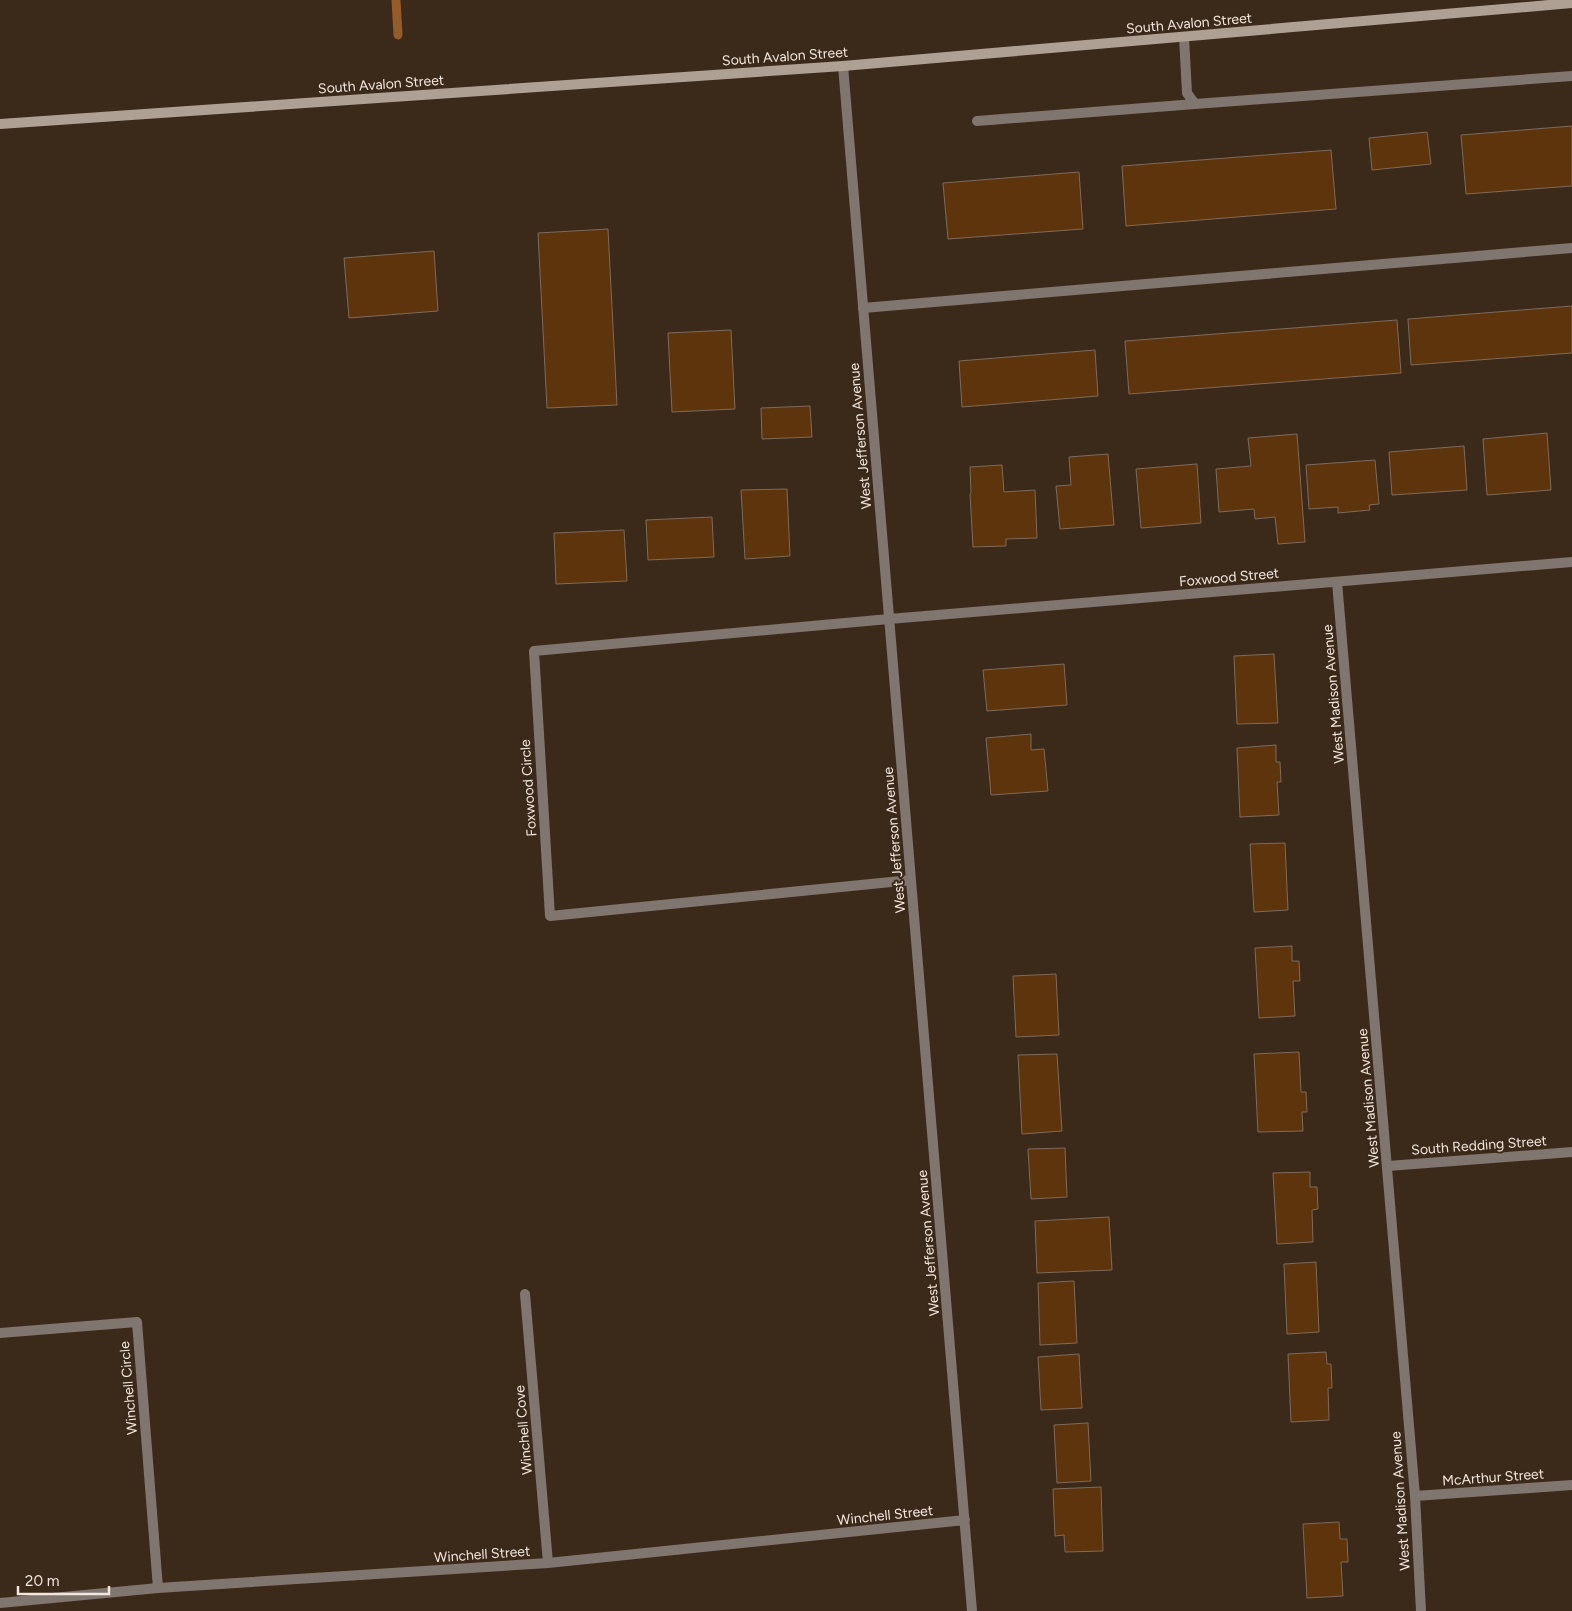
<svg xmlns="http://www.w3.org/2000/svg" width="1572" height="1611" font-family="Figtree,sans-serif">
	<style>
		.lines { fill: none; stroke-linecap: round; stroke-linejoin: round }
		.stream { stroke: #935c2a; stroke-width: 9 }
		.building { fill: #5d340c; stroke: #7f6a5a }
		.lane { stroke: #80766f; stroke-width: 10 }
		.street { stroke: #80766f; stroke-width: 10 }
		.secondary { stroke: #afa094; stroke-width: 10 }
		.labels { text-anchor: middle; stroke-width: 4; stroke-linejoin: round; paint-order: stroke }
		.street-label { font-size: 14px; fill: #f2e6dd; stroke: #3b291a }
	</style>
	<rect width="100%" height="100%" fill="#3b291a"/>
	<g class="lines">
		<path class="stream" d="M396,0L398,35"/>
	</g>
	<path class="building" d="M1572,126V186L1466,194L1461,135Z
		M1427,132L1431,164L1372,170L1369,138Z
		M1331,150L1336,209L1126,226L1122,166Z
		M1079,172L1083,229L948,239L943,183Z
		M608,229L617,405L547,408L538,233Z
		M434,251L438,311L349,318L344,258Z
		M1572,306V353L1411,365L1408,319Z
		M1397,320L1401,373L1129,394L1125,341Z
		M731,330L735,409L672,412L668,333Z
		M1095,350L1098,396L962,407L959,361Z
		M810,406L812,437L762,439L761,408Z
		M1547,433L1551,490L1487,495L1483,439Z
		M1297,434L1305,542L1278,544L1275,517L1255,519L1254,509L1219,512L1216,469L1251,466L1248,438Z
		M1464,446L1467,490L1392,495L1389,452Z
		M1108,454L1114,525L1060,529L1056,486L1071,485L1069,457Z
		M1375,460L1379,504L1369,505L1370,510L1338,513V507L1309,509L1306,465Z
		M1197,464L1201,523L1141,528L1136,469Z
		M1002,465L1004,492L1035,490L1037,538L1006,539V546L973,547L970,494L971,493L970,467Z
		M787,489L790,556L745,559L741,490Z
		M712,517L714,557L648,560L646,520Z
		M624,530L627,581L556,584L554,533Z
		M1274,654L1278,723L1237,724L1234,656Z
		M1064,664L1067,705L987,711L983,670Z
		M1031,734V750L1044,749L1048,791L991,795L986,738Z
		M1276,745V762H1280L1281,782H1277L1279,815L1240,817L1237,748Z
		M1285,843L1288,910L1254,912L1250,844Z
		M1292,946V961H1299L1300,981H1293L1295,1016L1259,1018L1255,948Z
		M1056,974L1059,1035L1016,1037L1013,976Z
		M1299,1052L1301,1092H1306L1307,1112H1302L1303,1131L1258,1132L1254,1054Z
		M1057,1054L1062,1131L1022,1134L1018,1055Z
		M1065,1148L1067,1197L1031,1199L1028,1149Z
		M1310,1172V1187H1317L1318,1209L1312,1210L1313,1242L1277,1244L1273,1173Z
		M1109,1217L1112,1270L1037,1273L1035,1221Z
		M1316,1262L1319,1332L1287,1334L1284,1264Z
		M1074,1281L1077,1343L1040,1345L1038,1283Z
		M1326,1352L1327,1364H1331L1332,1388H1328L1329,1420L1291,1422L1288,1354Z
		M1079,1354L1082,1408L1041,1410L1038,1357Z
		M1088,1423L1091,1481L1057,1483L1054,1425Z
		M1101,1487L1103,1551L1065,1552L1064,1535L1055,1536L1053,1489Z
		M1339,1522L1340,1539H1347L1348,1562H1341L1343,1596L1307,1598L1303,1524Z"/>
	<g class="lines">
		<path class="lane" d="M1184,37L1187,93L1195,104L1572,76
			M977,121L1195,104
			M863,308L1572,248"/>
		<path class="street" d="M843,66L972,1611
			M1337,582L1415,1496L1421,1611
			M911,880L550,916L534,651L889,619L1572,562
			M1388,1166L1572,1152
			M525,1294L548,1563
			M0,1333L137,1322L158,1588
			M1415,1496L1572,1485
			M0,1603L158,1588L548,1563L965,1520"/>
		<path class="secondary" d="M0,124L843,66L1572,3"/>
	</g>
	<g class="labels">
		<g class="street-label">
			<text transform="translate(1189 23) rotate(-5)" y="5">South Avalon Street</text>
			<text transform="translate(785 56) rotate(-4)" y="5">South Avalon Street</text>
			<text transform="translate(381 84) rotate(-4)" y="5">South Avalon Street</text>
			<text transform="translate(860 436) rotate(-95)" y="5">West Jefferson Avenue</text>
			<text transform="translate(1229 577) rotate(-5)" y="5">Foxwood Street</text>
			<text transform="translate(1333 694) rotate(-95)" y="5">West Madison Avenue</text>
			<text transform="translate(528 788) rotate(-94)" y="5">Foxwood Circle</text>
			<text transform="translate(894 840) rotate(-95)" y="5">West Jefferson Avenue</text>
			<text transform="translate(1368 1098) rotate(-95)" y="5">West Madison Avenue</text>
			<text transform="translate(1479 1145) rotate(-4)" y="5">South Redding Street</text>
			<text transform="translate(928 1243) rotate(-95)" y="5">West Jefferson Avenue</text>
			<text transform="translate(128 1388) rotate(-95)" y="5">Winchell Circle</text>
			<text transform="translate(523 1430) rotate(-95)" y="5">Winchell Cove</text>
			<text transform="translate(1493 1477) rotate(-4)" y="5">McArthur Street</text>
			<text transform="translate(1400 1501) rotate(-94)" y="5">West Madison Avenue</text>
			<text transform="translate(885 1515) rotate(-6)" y="5">Winchell Street</text>
			<text transform="translate(482 1554) rotate(-4)" y="5">Winchell Street</text>
		</g>
	</g>
	<path d="M18 1586v8h91v-8" fill="none" stroke="#f2e6dd" stroke-width="2.5"/>
	<text x="25" y="1586" font-size="15" fill="#f2e6dd" stroke="#3b291a" stroke-width="4" paint-order="stroke">20 m</text>
</svg>
